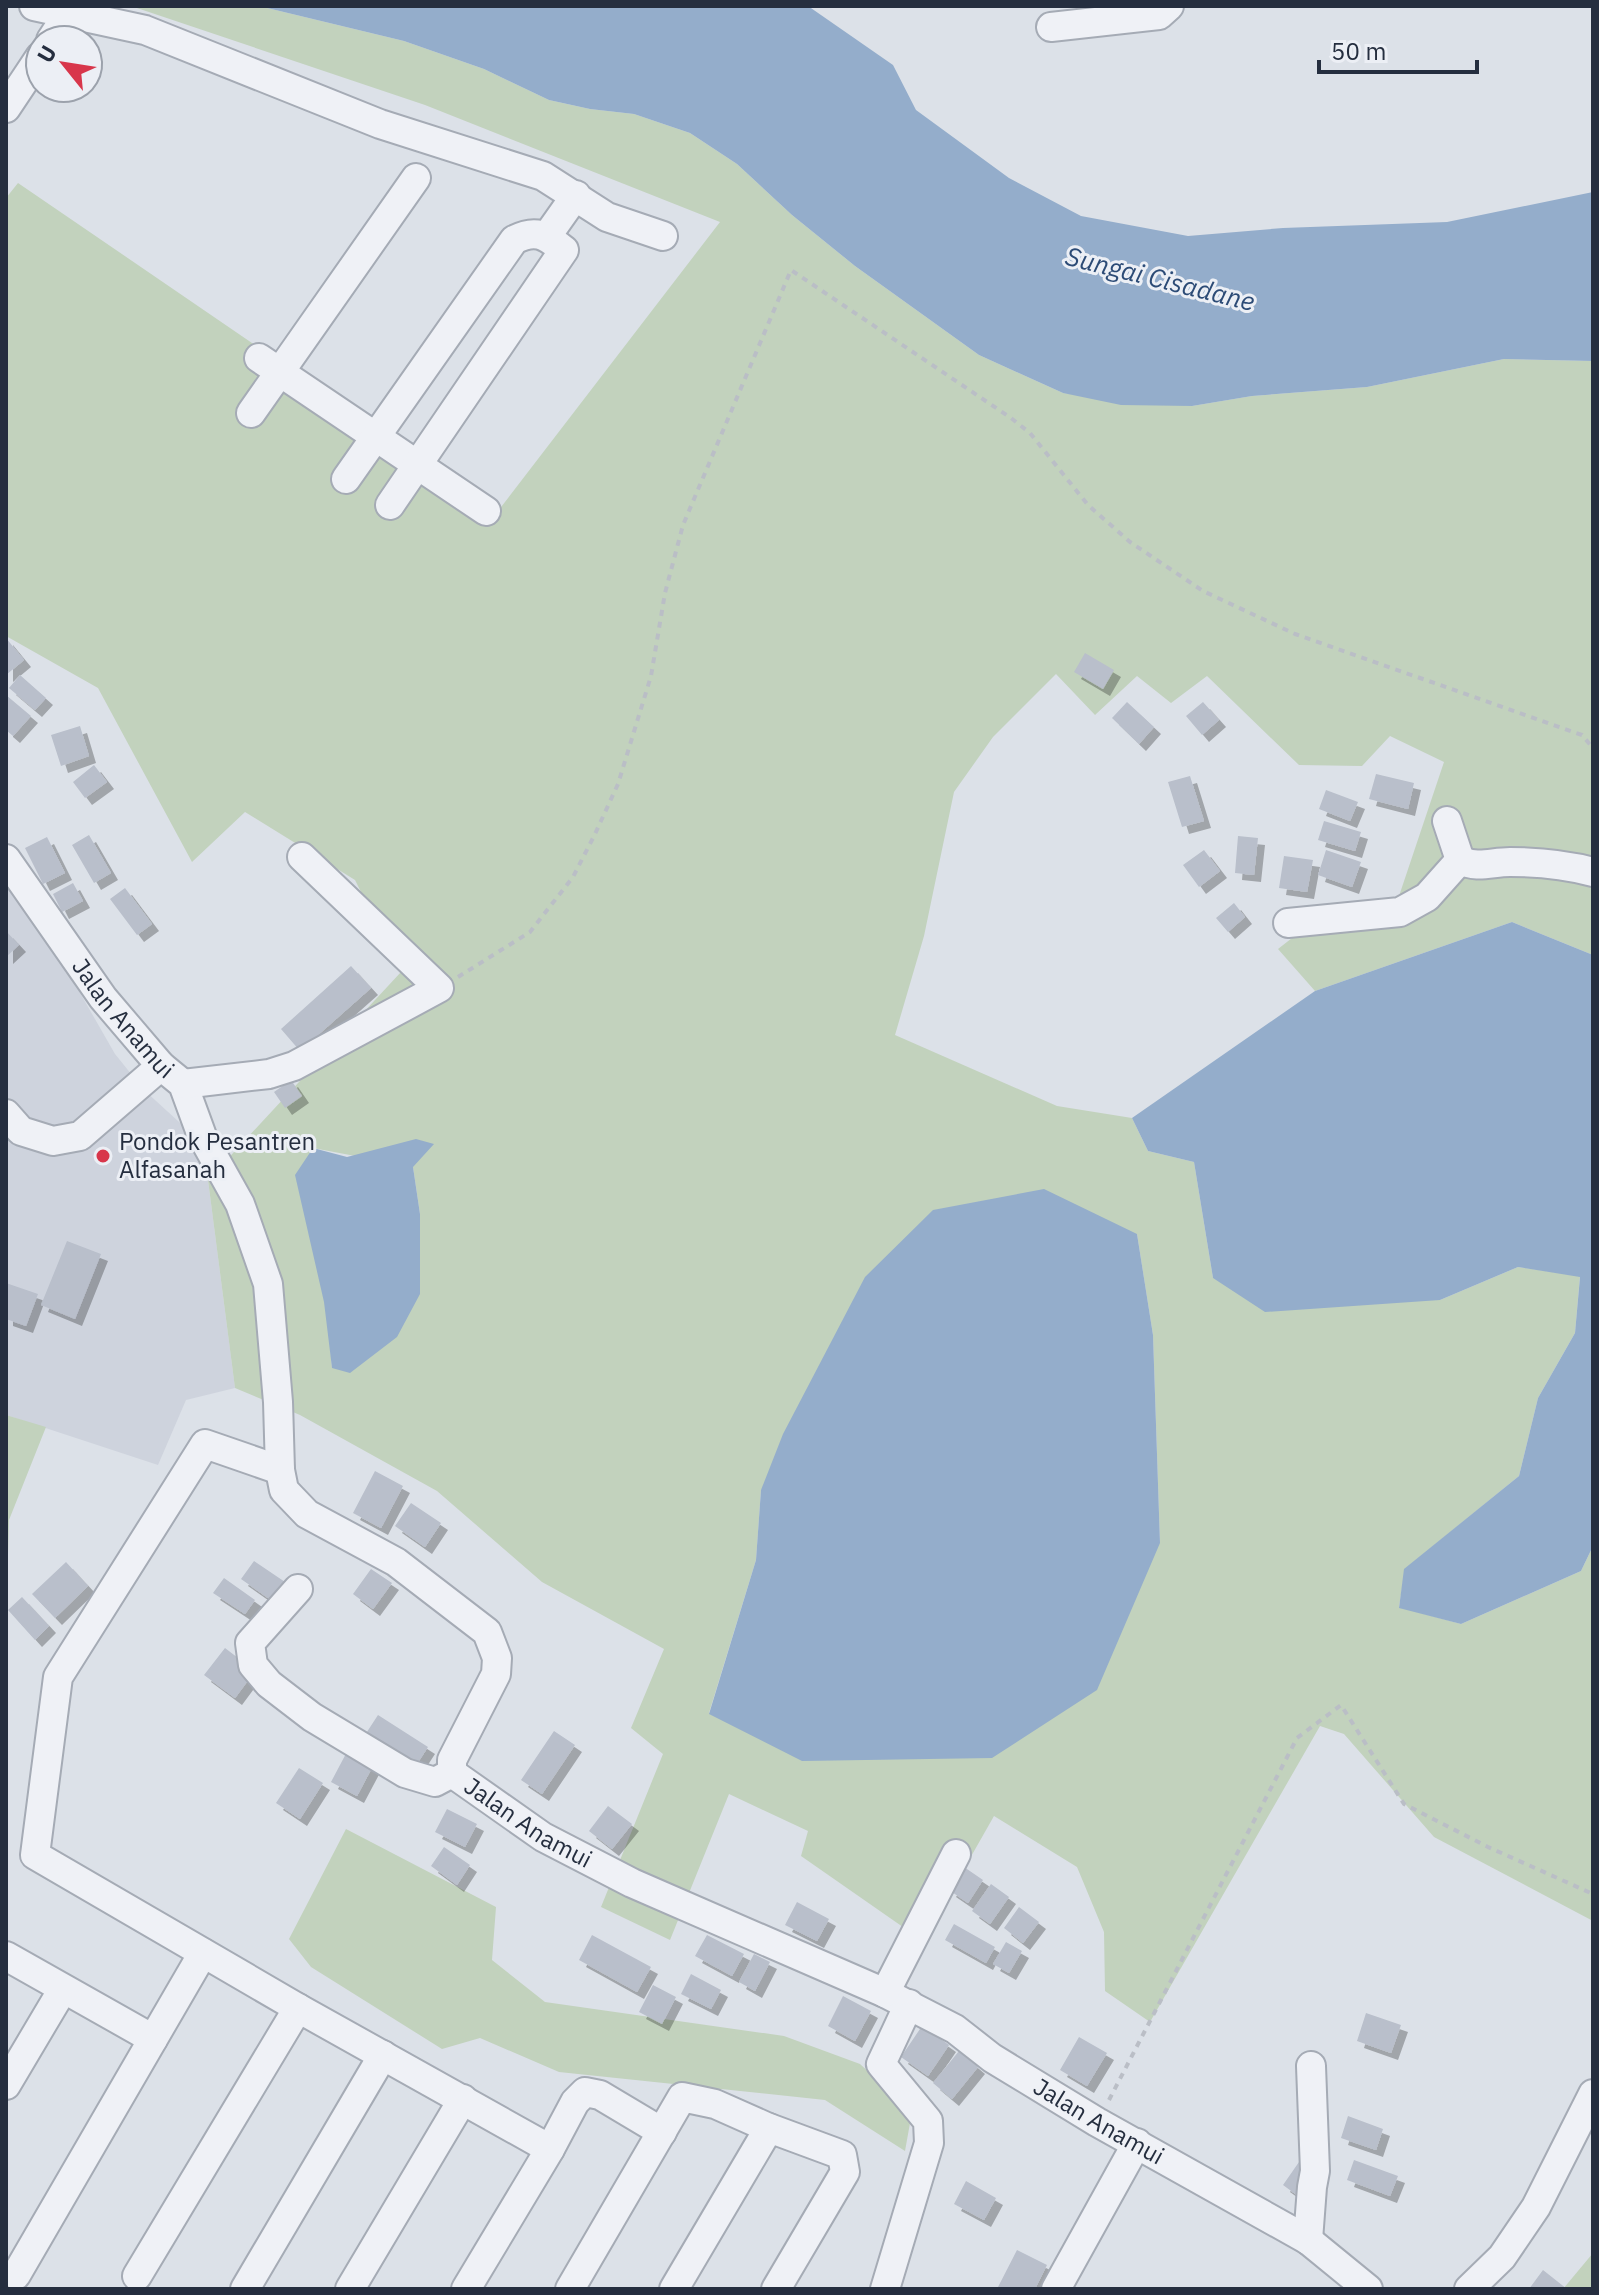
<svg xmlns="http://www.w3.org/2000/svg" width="1599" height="2295" font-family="'IBM Plex Sans',sans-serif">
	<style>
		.built { fill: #ced3dd }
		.green { fill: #c2d2bd; fill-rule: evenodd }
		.water { fill: #94adcb }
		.building { fill: #b9bfcb; filter: url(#shadow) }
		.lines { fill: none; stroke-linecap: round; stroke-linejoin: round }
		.minor-casing { stroke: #a5abb5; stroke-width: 32 }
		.path { stroke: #babec6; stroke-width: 4; stroke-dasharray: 6 6; stroke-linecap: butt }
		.minor { stroke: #eff1f6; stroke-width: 28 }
		.poi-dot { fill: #d8364b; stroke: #eceff5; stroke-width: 3 }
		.labels { text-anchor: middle; stroke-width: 6; stroke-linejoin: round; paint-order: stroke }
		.street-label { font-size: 24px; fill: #252e3f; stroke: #eceff5 }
		.poi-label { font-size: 24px; fill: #252e3f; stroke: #eceff5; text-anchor: start }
		.water-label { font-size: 26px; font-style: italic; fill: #2c4b76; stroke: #eceff5 }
	</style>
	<defs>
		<filter id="shadow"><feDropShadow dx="7" dy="7" stdDeviation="0" flood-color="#0004"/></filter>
	</defs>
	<rect width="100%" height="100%" fill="#dce1e8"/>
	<path class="built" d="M6,878L68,972L115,1054L144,1090L190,1132L208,1180L235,1388L186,1400L158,1465L6,1415Z"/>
	<path class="green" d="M131,6H259L404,41L484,69L549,100L590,109L634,114L690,133L737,164L792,215L855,266L979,355L1063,393L1192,406L1252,396L1367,387L1504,359L1593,361V955L1512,922L1315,991L1278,949L1324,913L1396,905L1444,762L1390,736L1362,766L1299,765L1207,676L1171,703L1137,676L1095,715L1056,674L993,737L954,792L924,936L895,1035L1057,1106L1132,1118L1148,1151L1194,1162L1213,1278L1440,1300L1518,1267L1580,1276L1575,1333L1538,1398L1519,1476L1405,1569L1399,1607L1461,1624L1581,1571L1593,1546V1921L1434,1837L1344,1734L1320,1726L1150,2022L1105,1991L1104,1932L1077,1867L994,1816L923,1941L801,1856L808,1831L729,1794L670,1940L601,1907L663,1754L631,1728L664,1649L542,1582L437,1491L300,1415L235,1388L208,1180L401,972L355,880L245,812L192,862L98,688L6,636V198L18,183L498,511L720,222L425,105ZM313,1148L413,1167L420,1214L332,1368ZM1137,1234L1153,1335L1160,1543L709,1713L756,1560L761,1490Z
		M6,1415L46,1427L9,1520L6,1623Z
		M346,1829L496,1907L492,1960L545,2002L784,2036L860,2064L912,2112L905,2151L825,2100L559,2072L480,2038L442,2049L311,1967L289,1939Z
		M1593,2253V2289H1563Z"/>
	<path class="water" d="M259,6H808L893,65L916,110L1009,178L1081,216L1188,236L1283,228L1447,222L1593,192V361L1504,359L1367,387L1252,396L1192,406L1121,405L1063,393L979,355L855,266L792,215L737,164L690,133L634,114L590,109L549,100L484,69L404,41Z
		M1512,922L1593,955V1546L1581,1571L1461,1624L1399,1608L1404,1569L1519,1476L1538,1398L1575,1333L1580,1277L1518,1267L1440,1300L1265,1312L1213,1278L1194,1162L1148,1151L1132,1118L1315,991Z
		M416,1139L434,1144L413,1167L420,1214V1294L397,1337L350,1373L332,1368L324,1302L295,1175L313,1148L347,1157Z
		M1044,1189L1137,1234L1153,1335L1160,1543L1097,1690L992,1758L802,1761L709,1714L756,1560L761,1490L783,1434L865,1277L933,1210Z"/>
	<path class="building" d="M6,638L24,660L6,675Z
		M1085,653L1114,670L1103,689L1074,672Z
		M20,675L46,698L35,710L9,688Z
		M6,695L31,716L13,736L6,730Z
		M1127,702L1154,727L1139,744L1112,718Z
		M1203,702L1219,720L1202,735L1186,716Z
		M80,726L89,756L61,766L51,735Z
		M94,765L107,782L85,798L73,782Z
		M1376,774L1414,783L1408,809L1369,799Z
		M1190,776L1204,821L1182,827L1168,782Z
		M1326,790L1358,802L1350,821L1319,809Z
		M1324,821L1361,832L1355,851L1318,840Z
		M89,835L111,873L94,883L72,845Z
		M1238,836L1258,838L1254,875L1235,873Z
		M47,837L65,873L43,884L25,848Z
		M1204,850L1220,871L1199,887L1183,865Z
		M1326,850L1361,862L1352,887L1318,875Z
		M1284,856L1313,860L1307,892L1279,888Z
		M73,883L83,901L62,912L53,894Z
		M125,888L152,924L137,935L110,899Z
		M1234,903L1245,917L1228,932L1216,918Z
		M6,931L19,945L6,957Z
		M351,966L371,988L300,1051L281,1029Z
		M291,1080L302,1096L285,1108L274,1092Z
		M67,1241L101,1254L75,1319L41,1305Z
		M6,1283L38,1294L26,1326L6,1319Z
		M375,1471L403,1486L381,1528L353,1513Z
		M411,1503L441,1523L425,1547L395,1526Z
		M254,1561L288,1584L275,1603L241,1579Z
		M66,1562L88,1586L55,1618L32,1594Z
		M371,1569L392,1583L373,1609L353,1594Z
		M224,1578L255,1600L245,1614L213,1593Z
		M22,1597L49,1626L35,1640L8,1610Z
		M225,1648L255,1671L235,1698L204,1675Z
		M378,1715L428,1747L413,1770L363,1738Z
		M554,1731L575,1745L542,1794L521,1780Z
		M349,1748L375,1762L357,1796L331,1782Z
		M299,1768L323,1783L300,1819L276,1803Z
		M608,1806L632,1824L612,1849L589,1831Z
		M447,1809L477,1824L465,1847L435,1832Z
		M444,1847L470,1865L457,1885L431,1866Z
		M964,1867L983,1880L968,1903L949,1890Z
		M991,1884L1009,1897L990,1924L972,1911Z
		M797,1902L829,1919L817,1941L785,1925Z
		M1019,1907L1039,1922L1023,1943L1004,1928Z
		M954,1924L995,1947L986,1963L945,1940Z
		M592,1935L651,1967L637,1992L579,1960Z
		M707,1935L744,1954L732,1976L695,1956Z
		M1006,1942L1022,1951L1009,1973L993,1964Z
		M754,1954L770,1962L755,1991L739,1982Z
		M691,1974L721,1990L711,2009L681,1994Z
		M653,1985L676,1997L662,2024L639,2012Z
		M843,1996L871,2011L855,2041L828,2026Z
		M1366,2013L1401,2025L1391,2053L1357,2041Z
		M922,2026L949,2045L928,2076L901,2057Z
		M1079,2037L1107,2053L1087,2086L1060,2070Z
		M959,2051L978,2067L952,2099L933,2083Z
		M1348,2116L1383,2129L1376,2150L1341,2138Z
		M1354,2160L1398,2176L1390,2196L1347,2180Z
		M1299,2162L1315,2172L1298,2196L1283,2185Z
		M966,2181L996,2198L984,2220L954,2204Z
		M1017,2250L1047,2265L1035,2289H997Z
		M1543,2270L1567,2289H1529Z"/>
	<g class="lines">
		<defs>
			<g id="minor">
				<path d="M34,6L145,30L380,124L543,176L607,217L663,236"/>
				<path d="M1051,27L1159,15L1169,6"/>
				<path d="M51,40L68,14"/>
				<path d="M6,108L40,57"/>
				<path d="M547,236L576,195"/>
				<path d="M259,358L486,511"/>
				<path d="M251,413L416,178"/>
				<path d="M346,479L514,240C537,228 546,236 564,250L390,505"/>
				<path d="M1447,821L1460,860C1478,869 1491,862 1510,862C1537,862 1567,865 1593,872"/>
				<path id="s1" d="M6,859L103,998L161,1066L183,1084L202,1136L240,1204L268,1284L278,1402L280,1470L284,1490L307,1514L396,1562L487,1632L497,1658L496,1674L452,1760V1773L543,1837L632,1883L885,1993L955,2029L992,2058L1097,2122L1308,2240L1368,2289"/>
				<path d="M1288,923L1400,912L1427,897L1460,860"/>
				<path d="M183,1084L269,1074L294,1066L439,988L302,857"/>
				<path d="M6,1114L21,1131L53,1141L80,1136L161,1066"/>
				<path d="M280,1470L205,1444L58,1677L35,1855L298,2008L550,2149"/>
				<path d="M298,1589L250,1643L253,1665L269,1684L312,1717L405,1773L435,1782L452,1773"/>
				<path d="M6,1956L153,2039"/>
				<path d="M885,1993L956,1854"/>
				<path d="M6,2085L63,1989"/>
				<path d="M1308,2240L1312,2187L1315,2171L1311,2066"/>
				<path d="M16,2275L203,1953"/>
				<path d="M137,2276L298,2008"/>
				<path d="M245,2289L383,2055"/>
				<path d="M350,2289L463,2099"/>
				<path d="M466,2289L550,2149L575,2102L585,2092L600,2095L662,2132"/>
				<path d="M570,2289L682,2097L715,2104L769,2128L842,2155L845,2172L776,2289"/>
				<path d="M674,2289L769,2128"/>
				<path d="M885,2289L929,2143L928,2121L881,2064L909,2004"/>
				<path d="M1056,2289L1137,2143"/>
				<path d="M1469,2289L1502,2257L1536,2207L1593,2094"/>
			</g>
		</defs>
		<use href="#minor" class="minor-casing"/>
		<path class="path" d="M458,977L530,932L573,877L595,834L618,784L651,676L665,593L683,525L791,270L1011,418L1030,433L1088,505L1130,542L1203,591L1295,634L1582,735L1593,748
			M1109,2100L1297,1738L1341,1705L1404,1804L1488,1847L1593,1894"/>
		<use href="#minor" class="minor"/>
	</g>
	<circle class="poi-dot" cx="103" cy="1156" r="8"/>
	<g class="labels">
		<g class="street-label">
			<text dy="8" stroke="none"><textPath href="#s1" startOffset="198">Jalan Anamui</textPath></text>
			<text dy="8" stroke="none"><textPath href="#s1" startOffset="1206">Jalan Anamui</textPath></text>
			<text dy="8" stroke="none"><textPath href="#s1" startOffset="1852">Jalan Anamui</textPath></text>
		</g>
		<g class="poi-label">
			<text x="119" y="1150">Pondok Pesantren<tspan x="119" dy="28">Alfasanah</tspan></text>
		</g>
		<g class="water-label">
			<text transform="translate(1160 279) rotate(14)" y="9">Sungai Cisadane</text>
		</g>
	</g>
	<rect width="1599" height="2295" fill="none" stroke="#252e3f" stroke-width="16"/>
	<g transform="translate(64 64) rotate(300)"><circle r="38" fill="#eceff5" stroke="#9ca2ac" stroke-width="2"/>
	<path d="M0-6L14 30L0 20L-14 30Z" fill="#d8364b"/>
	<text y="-12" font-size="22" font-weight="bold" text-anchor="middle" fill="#252e3f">U</text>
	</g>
	<path d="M1319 60v12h158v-12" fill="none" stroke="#252e3f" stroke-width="4"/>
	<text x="1331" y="60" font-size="24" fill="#252e3f" stroke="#eceff5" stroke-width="6" paint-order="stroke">50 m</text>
</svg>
